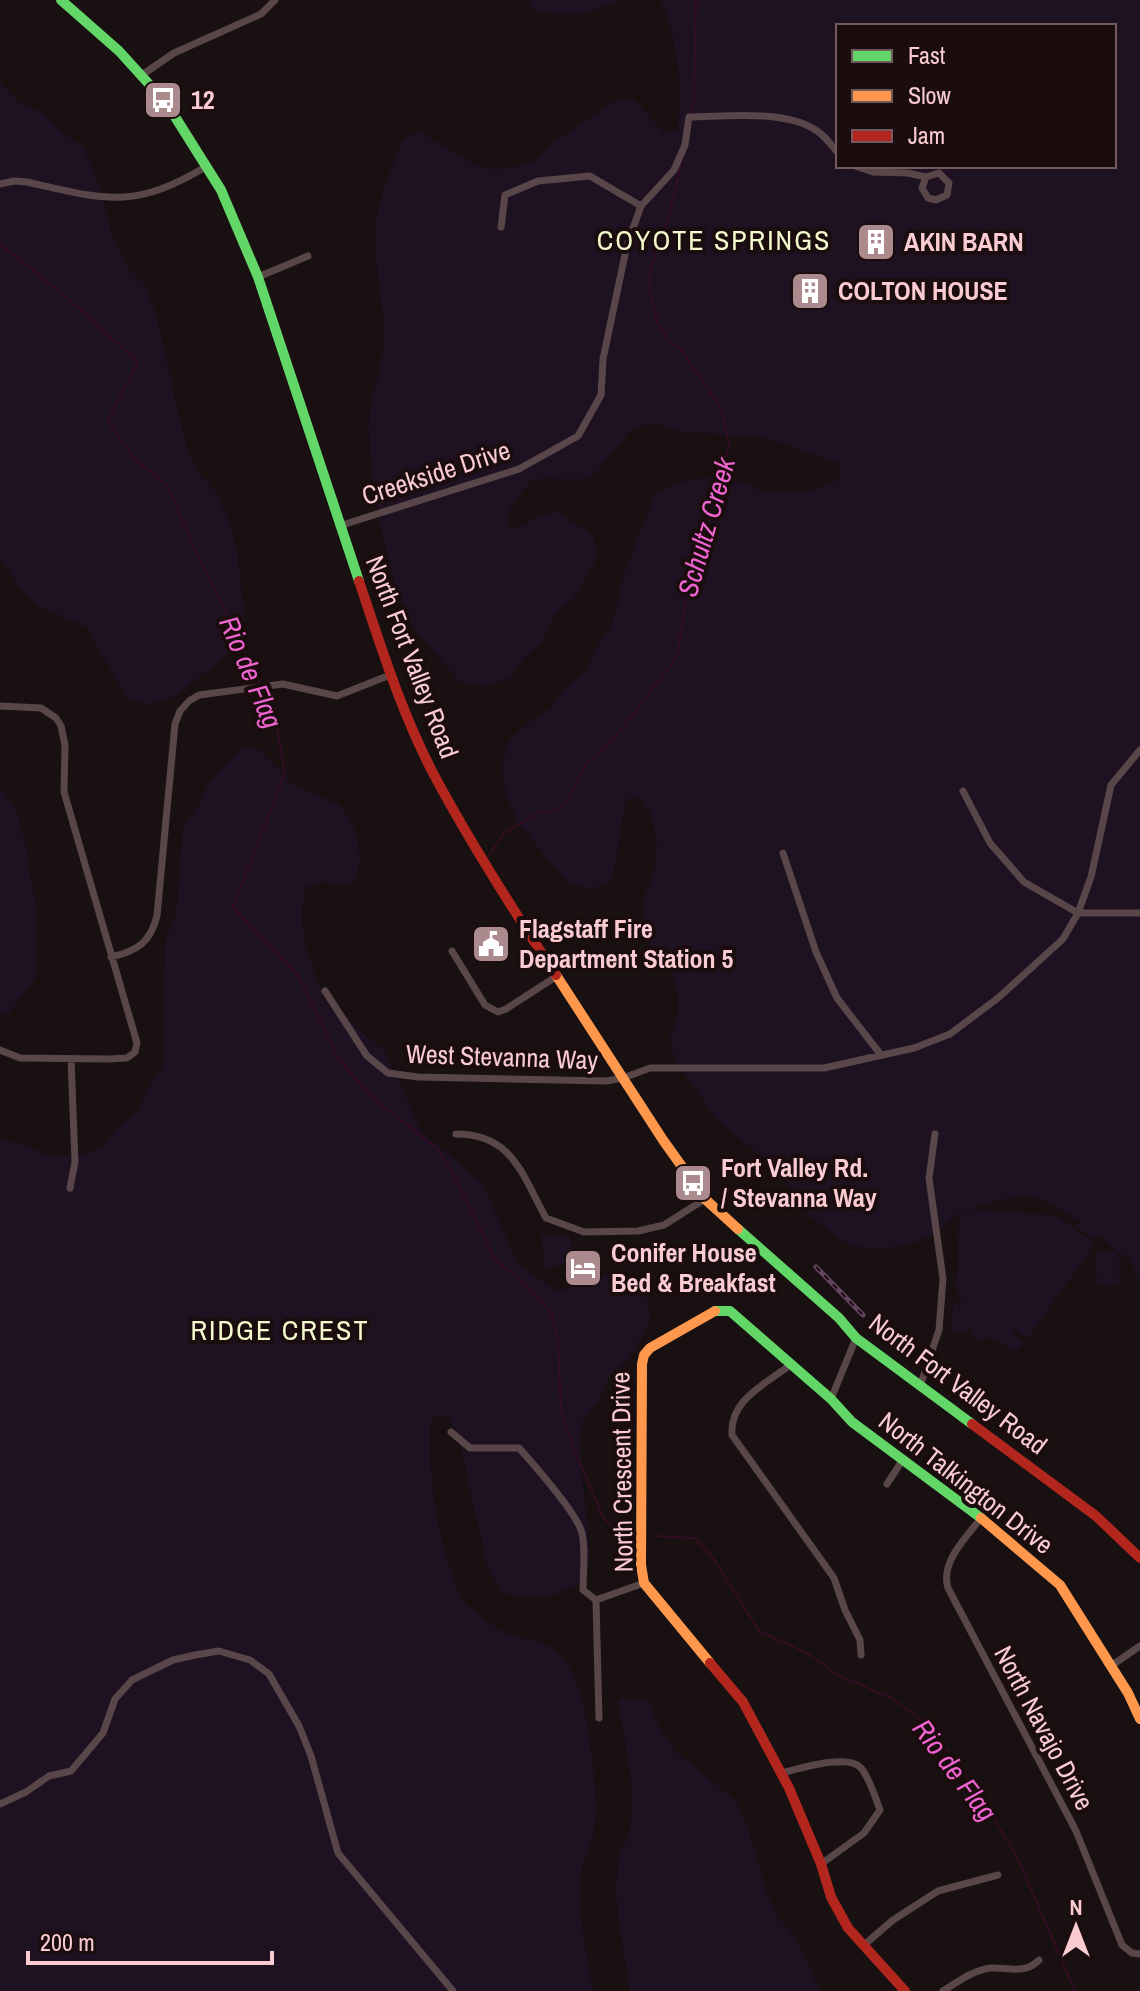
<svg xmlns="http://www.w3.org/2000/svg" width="1140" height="1991" font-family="'Archivo Narrow',sans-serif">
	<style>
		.green { fill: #1e1122; fill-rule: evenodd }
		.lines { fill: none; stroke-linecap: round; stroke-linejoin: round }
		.stream { stroke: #320d23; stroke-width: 2 }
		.street { stroke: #584649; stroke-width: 7 }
		.fast { stroke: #63d668; stroke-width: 10 }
		.slow { stroke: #ff974d; stroke-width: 10 }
		.jam { stroke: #b3261e; stroke-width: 10 }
		.rail-casing { stroke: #64455f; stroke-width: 5 }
		.rail { stroke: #1b0d0e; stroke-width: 2; stroke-dasharray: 6; stroke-linecap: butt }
		.labels { text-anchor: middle; stroke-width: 8; stroke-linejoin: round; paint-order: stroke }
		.poi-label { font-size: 26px; font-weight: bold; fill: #faccd2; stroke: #1b0d0e; text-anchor: start }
		.street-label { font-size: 26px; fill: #faccd2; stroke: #1b0d0e }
		.neighbourhood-label { font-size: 28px; letter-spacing: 2px; fill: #f5face; stroke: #1b0d0e }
		.water-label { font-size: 28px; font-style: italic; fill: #f064d1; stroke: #1b0d0e }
	</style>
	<rect width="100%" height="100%" fill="#181011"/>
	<path class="green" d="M528,0H619C585,15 570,19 534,10Z
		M660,0H1140V1283L1130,1259L1119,1252V1286H1097L1096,1252L1117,1250L1099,1235L1095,1240L1077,1227L1081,1221C1069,1216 1059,1208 1048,1202C1028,1191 989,1201 969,1209L1058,1216L1095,1244L1027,1339L1016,1331L1011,1333L1023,1343L1015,1352L993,1337L975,1340L970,1329L959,1334L952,1331L953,1304L962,1303L957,1288L959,1218L964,1212L958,1214L938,1232L911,1244L882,1249L851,1246L809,1216L779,1170L718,1121L674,1059L670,1037L678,1018V992L670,968L652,949L644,924L643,899L654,875L657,845L652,817L641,797L626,799L613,878L593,889L570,885L519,824L506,796L502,768L508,741L528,723L551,708L566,687L586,670L597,646L612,625L625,571L654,497L677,482L706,478L737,480L761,491L791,493L820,488L841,478L838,463L767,438L676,431L656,423L634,427L591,478C570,481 552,477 531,480L507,514L510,528L524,526L537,516L559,512L593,536L597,558L574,598L554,616L543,640L524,658L509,679L484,686L461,683C445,663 423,643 410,622C388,584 366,463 369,419C371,391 383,370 384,342C385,307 375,272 375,238C375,203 391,171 403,138L420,132L482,169H508L533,161L553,143L616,100H635L663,132L677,130C683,93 678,33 660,0ZM838,26H1114V166H838Z
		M0,82L19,102L44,113L62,132L83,147L95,174L113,237L125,264L143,283L155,311L186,445L198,472L216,492L228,519L237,550L245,619L238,646L176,696L151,704L128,700L86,627L37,605L19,586L0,559Z
		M241,748L259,749L292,784L340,805L355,828L360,857L356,880L339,886L323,881L305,888L302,910L304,943L325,1002L385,1051L422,1133L482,1182L518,1264L556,1291C577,1287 593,1277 613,1274L647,1298L651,1319L628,1360L609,1377L598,1401L582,1422L580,1452L590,1553L583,1580C553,1599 538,1601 503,1593L488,1570L458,1435L447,1415L432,1417C425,1465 439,1558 463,1600C467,1608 497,1629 506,1633C536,1646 551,1635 571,1670C588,1700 601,1803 593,1837C591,1847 584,1855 582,1865C576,1907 586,1950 593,1991H0V1139L28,1146L52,1157L78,1156L103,1148L118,1127L138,1110L149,1086L164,1065L165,940L176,916L183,827L198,806L209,782Z
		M0,787L16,810L25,842L37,913V976L9,1013L0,1015Z
		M540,1235L570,1237L573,1259L546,1270Z
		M618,1699L648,1701L660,1729L676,1752L736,1801L748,1828L766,1891L778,1918L796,1937L820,1991H630L618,1919L616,1886L619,1856L630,1833L632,1803L630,1770Z"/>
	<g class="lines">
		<path class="stream" d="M691,114L694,103L696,0
			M0,244L64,295L138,362L108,421L134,458L168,486L196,552L260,683
			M263,689L275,717L285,774L233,907L300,978L337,1056L355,1078L379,1103L438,1149L455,1177L494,1258L531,1290L552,1314L558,1340L561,1412L579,1461L604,1519L628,1538
			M488,857L503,834L540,812L553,811L566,803L585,765L615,737L673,663L678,650L690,573L729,446L721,408L681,350L667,338L657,321L650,291V271L669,215L681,164
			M656,1536L695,1538L713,1558L759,1631L809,1654L838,1675L891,1698L926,1723L976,1788L1018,1859L1075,1991"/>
		<path class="street" d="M142,75L174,53L261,14L275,0
			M855,166L873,172L908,173L926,177L939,173L949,183L947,195L936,200L928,198L922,188L926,177
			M0,184L14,181L27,182C106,200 134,210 207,166
			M501,227L505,195L538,181L590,176L641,206
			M258,277L308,256
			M339,526L519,469L578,436L601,395L603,359L627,245L641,206L674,170L685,145L689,117C727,117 791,108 821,134C827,139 833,147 838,153
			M0,706L41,708L56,718L61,726L65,745L64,792L137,1043L135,1052L127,1058L109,1059L20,1058L0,1050
			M963,791L990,843L1024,882L1078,913H1140
			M783,853L816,952L837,998L881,1055
			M452,951L485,1005L498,1012L506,1009L557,976
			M111,957C137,951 150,943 157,916L175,724L180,711L189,701L199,695L283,684L337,696L390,675
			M325,991L367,1056L388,1073L418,1077L606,1081L623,1078L650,1068H824L914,1048L950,1034L998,998L1063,939L1078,913L1091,877L1111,785L1140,750
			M456,1134C513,1134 522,1175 546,1218L584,1232L638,1231L664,1225L705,1199
			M70,1188L75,1162L71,1059
			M790,1365C766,1384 729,1400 732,1435L834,1578L845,1610L860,1640L861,1655
			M920,1386L939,1330L943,1279L929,1178L935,1134
			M831,1399L856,1338
			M451,1432L470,1448H519C535,1466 577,1513 582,1533C586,1551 583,1572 583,1590L596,1600L644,1583
			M887,1484L902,1461
			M981,1518C966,1538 940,1562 948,1588L1076,1831L1122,1945L1132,1953L1140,1954
			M596,1600L599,1718
			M1111,1666L1140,1646
			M781,1773C799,1769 848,1753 861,1768C870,1779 875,1797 880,1810L864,1833L821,1864
			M0,1804L26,1792L49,1776L71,1771L103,1733L115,1699L132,1680L173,1660L195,1655L219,1651L250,1660L269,1674L299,1726L311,1756L338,1853L453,1991
			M864,1945L893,1920L938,1891L998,1875
			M943,1991C956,1983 973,1970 990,1968C1007,1967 1025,1975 1039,1960"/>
		<path class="fast" d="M61,0L119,51L167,104L221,190L258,277L359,581
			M738,1229L839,1318L856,1338L972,1424
			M715,1311H730L831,1399L852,1422L981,1518"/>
		<path class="slow" d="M556,975L663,1140L705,1199L738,1229
			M981,1518L1060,1585L1128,1693L1140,1719
			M710,1663L644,1583L641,1565L642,1364L644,1355L650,1348L715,1311"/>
		<path class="jam" d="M359,581C381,647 402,714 434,775C471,844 513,910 556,975
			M972,1424L1096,1516L1140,1558
			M710,1663L743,1702L789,1788L821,1864L831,1897L848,1928L905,1991"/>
		<defs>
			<path id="rail" d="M816,1267L863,1315"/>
		</defs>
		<use href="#rail" class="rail-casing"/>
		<use href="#rail" class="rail"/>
	</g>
	<defs>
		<symbol id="bus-square" viewBox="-11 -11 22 22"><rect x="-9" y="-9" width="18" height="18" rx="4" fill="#ab8a8e" stroke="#1b0d0e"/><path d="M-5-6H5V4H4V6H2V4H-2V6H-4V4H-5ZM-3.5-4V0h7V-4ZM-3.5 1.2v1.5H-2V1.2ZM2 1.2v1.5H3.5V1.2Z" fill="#fff"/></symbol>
		<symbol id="building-square" viewBox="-11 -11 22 22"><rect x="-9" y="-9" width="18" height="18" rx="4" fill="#ab8a8e" stroke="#1b0d0e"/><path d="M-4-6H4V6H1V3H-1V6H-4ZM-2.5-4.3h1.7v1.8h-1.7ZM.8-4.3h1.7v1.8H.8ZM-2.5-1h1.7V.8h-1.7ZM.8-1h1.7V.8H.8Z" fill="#fff"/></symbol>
		<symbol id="civic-square" viewBox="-11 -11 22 22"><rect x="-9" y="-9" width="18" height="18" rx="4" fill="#ab8a8e" stroke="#1b0d0e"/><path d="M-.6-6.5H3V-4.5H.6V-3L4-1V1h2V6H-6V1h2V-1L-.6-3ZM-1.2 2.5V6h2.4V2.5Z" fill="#fff"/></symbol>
		<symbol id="hotel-square" viewBox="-11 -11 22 22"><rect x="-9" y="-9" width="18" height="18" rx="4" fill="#ab8a8e" stroke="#1b0d0e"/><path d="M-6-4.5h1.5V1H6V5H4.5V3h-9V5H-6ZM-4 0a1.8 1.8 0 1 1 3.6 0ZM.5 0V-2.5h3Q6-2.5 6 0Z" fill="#fff"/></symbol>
	</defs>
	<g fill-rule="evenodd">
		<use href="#bus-square" x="141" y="78" width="44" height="44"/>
		<use href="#building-square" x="854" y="220" width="44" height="44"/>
		<use href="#building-square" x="788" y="269" width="44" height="44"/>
		<use href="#civic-square" x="469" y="922" width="44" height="44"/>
		<use href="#bus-square" x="671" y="1161" width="44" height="44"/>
		<use href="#hotel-square" x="561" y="1246" width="44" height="44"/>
	</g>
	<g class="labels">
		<g class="poi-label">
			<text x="191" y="109">12</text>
			<text x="904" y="251">AKIN BARN</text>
			<text x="838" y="300">COLTON HOUSE</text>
			<text x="519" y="938">Flagstaff Fire<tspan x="519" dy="30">Department Station 5</tspan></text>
			<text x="721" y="1177">Fort Valley Rd.<tspan x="721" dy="30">/ Stevanna Way</tspan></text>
			<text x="611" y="1262">Conifer House<tspan x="611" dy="30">Bed &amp; Breakfast</tspan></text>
		</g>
		<g class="street-label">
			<text transform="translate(436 473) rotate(-18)" y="9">Creekside Drive</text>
			<text transform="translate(412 657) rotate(69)" y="9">North Fort Valley Road</text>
			<text transform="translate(502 1057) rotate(2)" y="9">West Stevanna Way</text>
			<text transform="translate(958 1384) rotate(37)" y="9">North Fort Valley Road</text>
			<text transform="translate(622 1472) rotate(-91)" y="9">North Crescent Drive</text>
			<text transform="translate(966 1483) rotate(38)" y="9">North Talkington Drive</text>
			<text transform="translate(1044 1728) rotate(62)" y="9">North Navajo Drive</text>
		</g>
		<g class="neighbourhood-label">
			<text x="714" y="250">COYOTE SPRINGS</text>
			<text x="280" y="1340">RIDGE CREST</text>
		</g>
		<g class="water-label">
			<text transform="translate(706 527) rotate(-74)" y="10">Schultz Creek</text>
			<text transform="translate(251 672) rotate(67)" y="10">Rio de Flag</text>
			<text transform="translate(955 1770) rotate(53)" y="10">Rio de Flag</text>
		</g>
	</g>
	<rect x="836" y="24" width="280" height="144" fill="#1b0d0e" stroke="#74595c" stroke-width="2"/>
	<rect x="852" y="50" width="40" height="12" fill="#63d668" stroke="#74595c" stroke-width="2"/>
	<text x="908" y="64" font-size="24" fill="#faccd2">Fast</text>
	<rect x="852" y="90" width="40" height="12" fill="#ff974d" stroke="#74595c" stroke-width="2"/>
	<text x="908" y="104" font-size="24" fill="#faccd2">Slow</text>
	<rect x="852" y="130" width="40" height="12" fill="#b3261e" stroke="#74595c" stroke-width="2"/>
	<text x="908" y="144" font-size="24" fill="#faccd2">Jam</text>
	<g transform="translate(1076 1927)" stroke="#1b0d0e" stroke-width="6" paint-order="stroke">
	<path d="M0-6L14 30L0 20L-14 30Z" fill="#faccd2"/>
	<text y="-12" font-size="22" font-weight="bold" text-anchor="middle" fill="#faccd2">N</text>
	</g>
	<path d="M28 1951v12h244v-12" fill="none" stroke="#faccd2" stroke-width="4"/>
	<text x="40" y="1951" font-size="24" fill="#faccd2" stroke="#1b0d0e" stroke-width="6" paint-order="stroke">200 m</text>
</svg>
